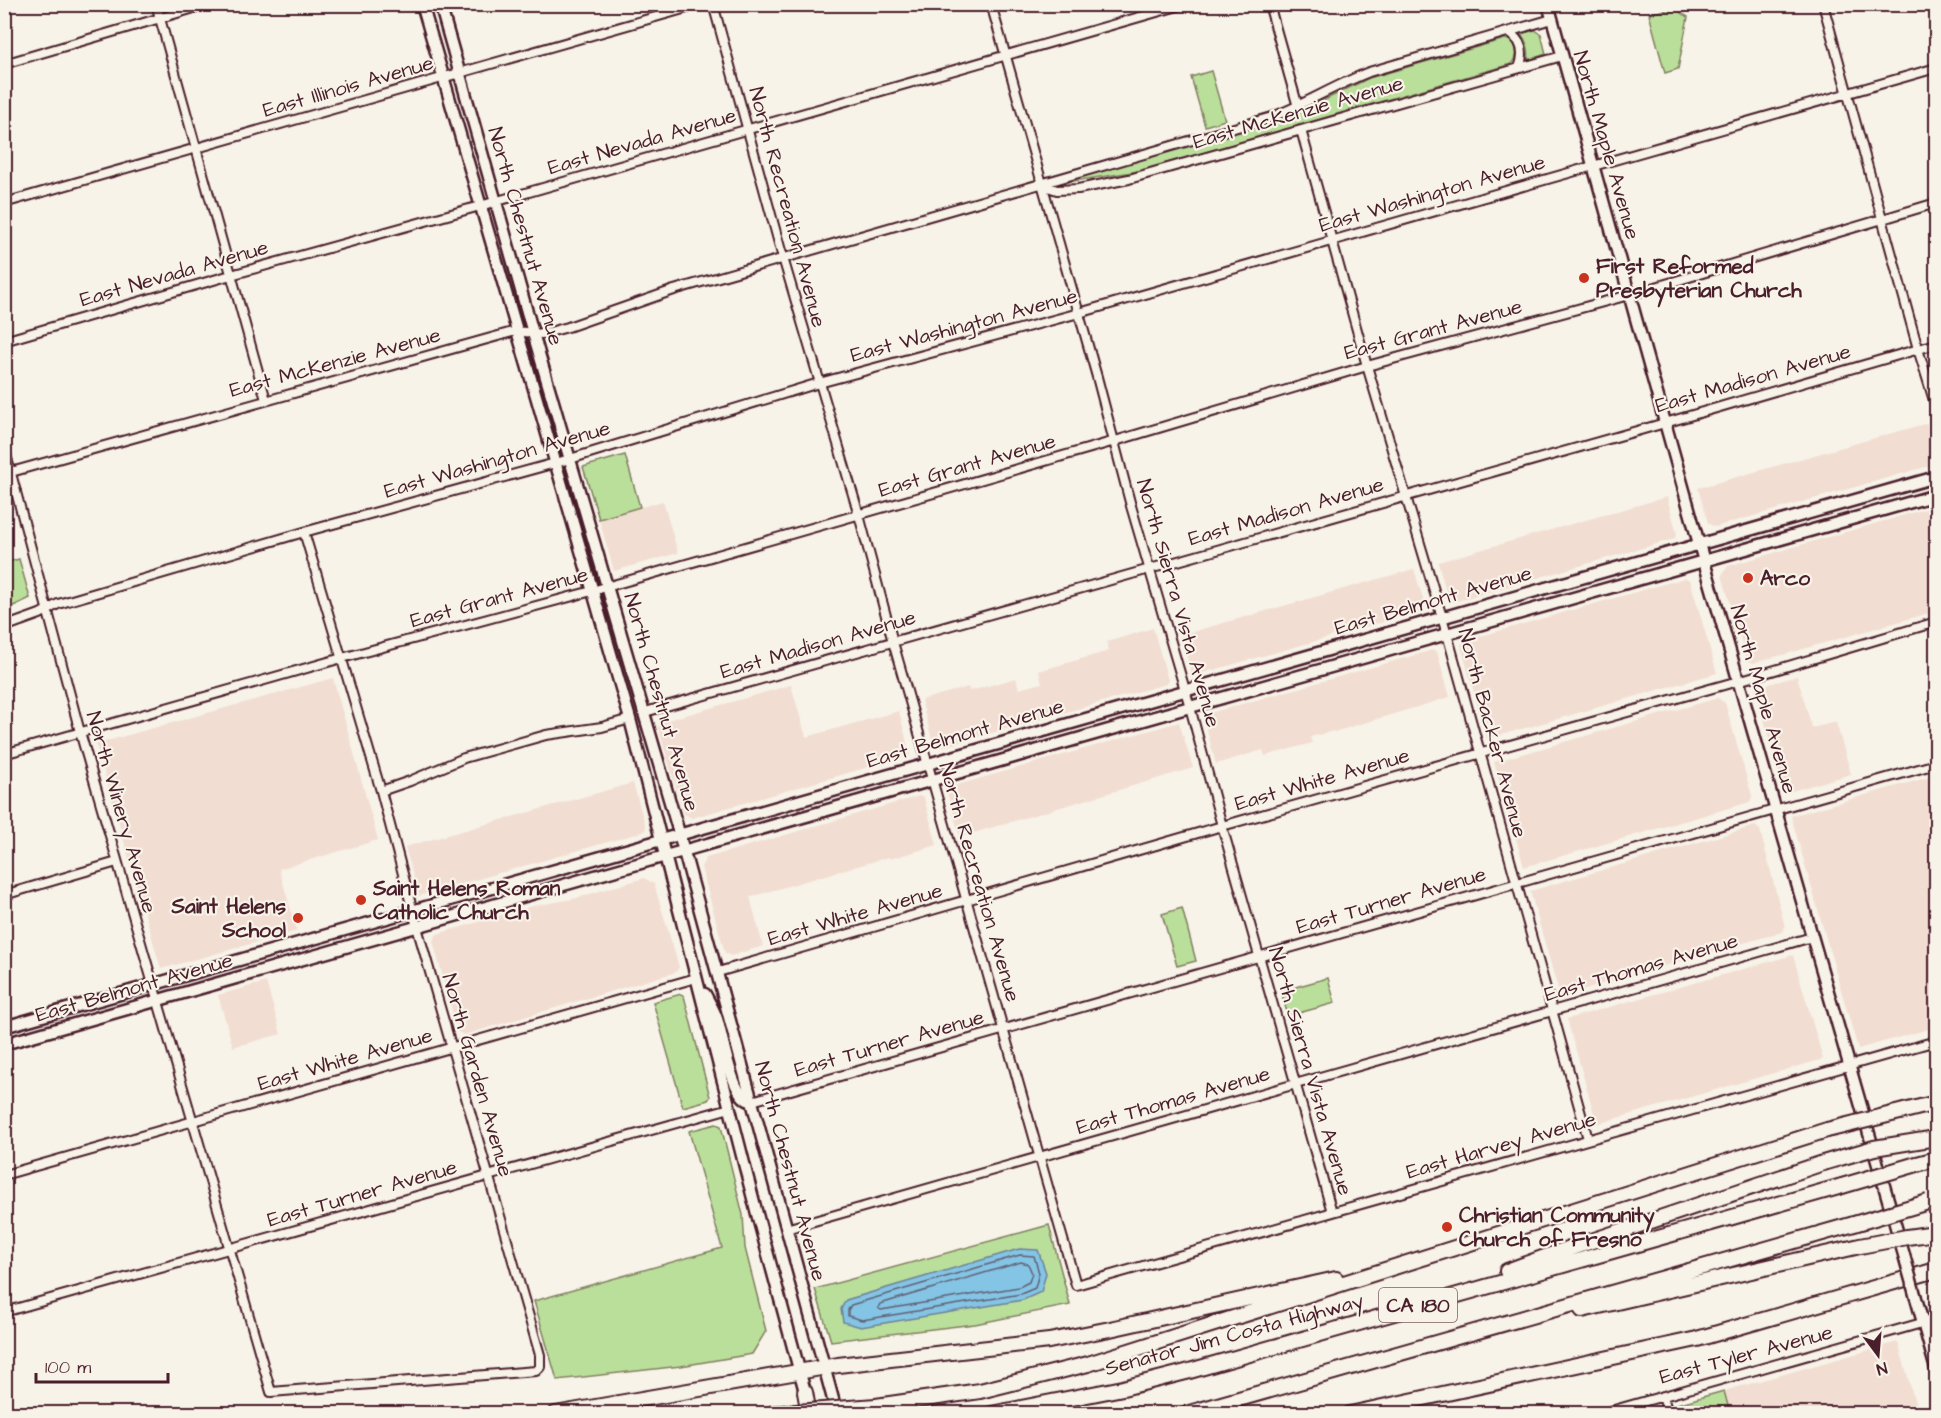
<svg xmlns="http://www.w3.org/2000/svg" width="1941" height="1418" font-family="'Architects Daughter',sans-serif">
	<style>
		.built { fill: #f2ddd2 }
		.green { fill: #badf9a; stroke: #827f62; stroke-width: 1.5 }
		.water { fill: #84c4e4; stroke: #6d829a; stroke-width: 1.5 }
		.lines { fill: none; stroke-linecap: round; stroke-linejoin: round }
		.shore { stroke: #616175; stroke-width: 1.5 }
		.street-casing { stroke: #4a1f2b; stroke-width: 12 }
		.secondary-casing { stroke: #4a1f2b; stroke-width: 15 }
		.highway-casing { stroke: #4a1f2b; stroke-width: 18 }
		.street { stroke: #f7f3e8; stroke-width: 8 }
		.secondary { stroke: #f7f3e8; stroke-width: 10 }
		.highway { stroke: #f7f3e8; stroke-width: 14 }
		.secondary-bridge-casing { stroke: #4a1f2b; stroke-width: 15; stroke-linecap: butt }
		.highway-bridge-casing { stroke: #4a1f2b; stroke-width: 18; stroke-linecap: butt }
		.secondary-bridge { stroke: #f7f3e8; stroke-width: 10 }
		.highway-bridge { stroke: #f7f3e8; stroke-width: 14 }
		.poi-dot { fill: #c8321e; stroke: #f7f3e8; stroke-width: 2 }
		.labels { text-anchor: middle; stroke-width: 4.5; stroke-linejoin: round; paint-order: stroke }
		.shield { fill: #f7f3e8; stroke: #7e5f64; stroke-width: 1.5 }
		.shield-label { font-size: 20px; font-weight: bold; fill: #4a1f2b }
		.street-label { font-size: 21px; fill: #4a1f2b; stroke: #f7f3e8 }
		.poi-label { font-size: 21px; font-weight: bold; fill: #4a1f2b; stroke: #f7f3e8; text-anchor: start }
	</style>
	<rect width="100%" height="100%" fill="#f7f3e8"/>
	<filter id="ink" filterUnits="userSpaceOnUse"><feTurbulence type="fractalNoise" baseFrequency=".0167" numOctaves="2"/><feDisplacementMap in="SourceGraphic" scale="12" xChannelSelector="R" yChannelSelector="G"/><feConvolveMatrix kernelMatrix="1 2 1 2 8 2 1 2 1" color-interpolation-filters="sRGB"/></filter>
	<g filter="url(#ink)">
		<path class="built" d="M1928,423L1936,454V464L1715,527L1708,523L1698,488Z
			M1667,497L1677,534L1674,539L1453,602L1448,599L1438,562Z
			M663,501L678,553L614,571L599,519Z
			M1936,506V611L1754,663L1747,661L1722,575L1728,566Z
			M1414,569L1425,606L1422,611L1192,676L1181,635Z
			M1685,578L1690,580L1717,673L1487,739L1461,646L1463,641Z
			M1153,628L1168,680L1166,684L939,748L934,746L921,700L968,687L970,691L1016,678L1019,689L1042,683L1039,671L1109,651L1107,642Z
			M1433,650L1437,652L1450,697L1334,732L1333,731L1310,737L1312,743L1265,756L1263,750L1216,764L1203,715Z
			M1797,676L1812,728L1836,722L1851,774L1785,793L1755,688Z
			M333,678L378,840L279,869L297,931L161,969L96,744Z
			M791,685L806,737L899,711L910,755L692,818L684,814L658,727L661,722Z
			M1718,698L1725,703L1752,796L1750,802L1524,867L1494,762Z
			M1179,722L1193,768L960,837L947,792L950,787Z
			M1936,775V1027L1858,1049L1791,816Z
			M633,783L646,828L643,832L419,896L405,847Z
			M919,796L924,798L937,845L890,859L889,857L750,897L763,946L731,956L725,953L701,867L706,858Z
			M1755,826L1760,830L1785,927L1782,932L1560,996L1530,891Z
			M644,878L654,884L679,967L676,972L464,1035L458,1032L433,941L437,934L533,906L573,899Z
			M1793,955L1823,1059L1597,1124L1567,1019Z
			M266,982L281,1034L233,1047L218,995Z
			M1898,1342L1918,1413H1730L1724,1391Z"/>
		<path class="green" d="M1677,7L1681,13L1688,17L1678,69L1665,73L1649,14Z
			M1535,30L1541,34L1546,54L1528,60C1530,51 1527,41 1521,34Z
			M1505,39L1513,41C1517,50 1519,58 1511,64L1139,171L1055,184L1290,117L1369,78Z
			M1211,71L1225,120L1205,126L1191,77Z
			M625,455L640,507L599,519L583,467Z
			M19,559L30,598L5,610V563Z
			M1182,908L1196,961L1177,966L1162,914Z
			M1328,978L1335,1003L1288,1016L1281,991Z
			M681,994L684,996L710,1097L708,1100L683,1107L653,1002Z
			M716,1124L721,1126L743,1215L745,1248L766,1331L752,1354L681,1366L557,1380L534,1301L722,1248L689,1131Z
			M1049,1225L1070,1305L975,1324L831,1341L815,1289Z
			M1724,1391L1730,1413H1680L1677,1404Z"/>
		<path class="water" d="M1019,1249L1038,1250L1046,1273L1041,1292L1023,1300L861,1327L843,1322L841,1309L846,1300Z"/>
		<g class="lines">
			<path class="shore" d="M1020,1255L1034,1256L1039,1273L1035,1288L1021,1294L862,1320L848,1316V1310L851,1305Z
				M1021,1262L1028,1264L1032,1273L1029,1282L1019,1287L881,1310L878,1308L880,1304Z"/>
			<defs>
				<path id="street" d="M156,4L266,400
					M713,4L783,258L859,515L893,642L1076,1285L1936,1041
					M991,4L1097,377L1131,506L1190,707L1222,826L1332,1212
					M1269,4L1298,107
					M1823,4L1918,349L1936,407
					M1508,32C1522,40 1525,53 1519,68
					M4,64L208,4
					M1301,130L1367,366L1447,634L1588,1139
					M1042,185L1057,190L1078,189L1129,179L1562,56
					M4,203L701,4
					M4,341L231,275L480,206L1185,4
					M4,447L80,732L271,1392L536,1371L540,1367V1355L417,927L381,791L304,532
					M4,474L516,331L542,334L568,327L674,290L1272,117C1305,104 1336,85 1369,72L1552,19
					M4,495L16,491
					M4,627L40,614L58,604L304,532L570,459L819,383L1079,313L1936,68
					M645,712L1665,423L1936,344
					M4,754L342,658L592,591L1115,441L1367,366L1629,295L1936,203
					M381,791L410,781L464,758L546,735L602,727L630,719
					M4,895L117,862
					M718,972L1222,826L1738,681L1936,622
					M752,1101L1936,764
					M4,1175L696,978
					M786,1229L1812,937
					M4,1312L730,1108
					M1663,1396L1668,1414
					M1600,1414L1936,1319"/>
				<path id="secondary" d="M422,4L630,719L757,1214L807,1399
					M440,4L533,333L677,826L837,1414
					M1548,4L1699,544L1904,1255
					M705,994C709,1002 715,1011 717,1019C723,1036 732,1102 752,1101
					M4,1027L1936,477
					M4,1044L1936,495
					M1916,1298L1936,1369"/>
				<path id="highway" d="M1904,1111L1936,1103
					M1917,1164L1936,1159
					M1507,1271L1556,1253L1823,1163
					M1582,1310L1860,1246
					M805,1392L809,1414
					M876,1406L980,1391L1088,1364L1827,1130
					M555,1414L838,1365L1049,1341L1110,1329L1336,1279
					M991,1414L1123,1388L1186,1372L1842,1186
					M1186,1414L1854,1224
					M1350,1414L1697,1339L1936,1270"/>
			</defs>
			<use href="#street" class="street-casing"/>
			<use href="#secondary" class="secondary-casing"/>
			<use href="#highway" class="highway-casing"/>
			<use href="#street" class="street"/>
			<use href="#secondary" class="secondary"/>
			<use href="#highway" class="highway"/>
			<defs>
				<path id="secondary-bridge" d="M1904,1255L1916,1298"/>
				<path id="highway-bridge" d="M1827,1130L1904,1111
					M1823,1163L1874,1148L1936,1138
					M1842,1186L1917,1164
					M1854,1224L1928,1202
					M1860,1246L1907,1237L1936,1233
					M769,1414L876,1406"/>
			</defs>
			<use href="#secondary-bridge" class="secondary-bridge-casing"/>
			<use href="#highway-bridge" class="highway-bridge-casing"/>
			<use href="#secondary-bridge" class="secondary-bridge"/>
			<use href="#highway-bridge" class="highway-bridge"/>
		</g>
	</g>
	<g class="poi-dot">
		<circle cx="1584" cy="278" r="6"/>
		<circle cx="1748" cy="578" r="6"/>
		<circle cx="361" cy="900" r="6"/>
		<circle cx="298" cy="918" r="6"/>
		<circle cx="1447" cy="1227" r="6"/>
	</g>
	<g class="labels">
		<rect class="shield" x="1379" y="1288" width="78" height="34" rx="4.5"/>
		<g class="shield-label">
			<text x="1418" y="1312">CA 180</text>
		</g>
		<g class="street-label">
			<text transform="translate(348 86) rotate(-16)" y="7">East Illinois Avenue</text>
			<text transform="translate(1298 112) rotate(-16)" y="7">East McKenzie Avenue</text>
			<text transform="translate(642 141) rotate(-16)" y="7">East Nevada Avenue</text>
			<text transform="translate(1607 145) rotate(74)" y="7">North Maple Avenue</text>
			<text transform="translate(1432 193) rotate(-16)" y="7">East Washington Avenue</text>
			<text transform="translate(788 207) rotate(75)" y="7">North Recreation Avenue</text>
			<text transform="translate(526 236) rotate(74)" y="7">North Chestnut Avenue</text>
			<text transform="translate(174 273) rotate(-16)" y="7">East Nevada Avenue</text>
			<text transform="translate(964 325) rotate(-15)" y="7">East Washington Avenue</text>
			<text transform="translate(1433 329) rotate(-15)" y="7">East Grant Avenue</text>
			<text transform="translate(335 362) rotate(-15)" y="7">East McKenzie Avenue</text>
			<text transform="translate(1753 378) rotate(-16)" y="7">East Madison Avenue</text>
			<text transform="translate(497 459) rotate(-16)" y="7">East Washington Avenue</text>
			<text transform="translate(967 465) rotate(-16)" y="7">East Grant Avenue</text>
			<text transform="translate(1286 511) rotate(-16)" y="7">East Madison Avenue</text>
			<text transform="translate(499 597) rotate(-15)" y="7">East Grant Avenue</text>
			<text transform="translate(1433 600) rotate(-16)" y="7">East Belmont Avenue</text>
			<text transform="translate(1179 603) rotate(74)" y="7">North Sierra Vista Avenue</text>
			<text transform="translate(818 644) rotate(-16)" y="7">East Madison Avenue</text>
			<text transform="translate(1764 699) rotate(74)" y="7">North Maple Avenue</text>
			<text transform="translate(662 702) rotate(74)" y="7">North Chestnut Avenue</text>
			<text transform="translate(965 733) rotate(-16)" y="7">East Belmont Avenue</text>
			<text transform="translate(1493 733) rotate(75)" y="7">North Backer Avenue</text>
			<text transform="translate(1322 779) rotate(-16)" y="7">East White Avenue</text>
			<text transform="translate(122 812) rotate(74)" y="7">North Winery Avenue</text>
			<text transform="translate(980 882) rotate(74)" y="7">North Recreation Avenue</text>
			<text transform="translate(1391 900) rotate(-16)" y="7">East Turner Avenue</text>
			<text transform="translate(855 914) rotate(-16)" y="7">East White Avenue</text>
			<text transform="translate(1641 967) rotate(-16)" y="7">East Thomas Avenue</text>
			<text transform="translate(134 987) rotate(-16)" y="7">East Belmont Avenue</text>
			<text transform="translate(889 1043) rotate(-16)" y="7">East Turner Avenue</text>
			<text transform="translate(345 1059) rotate(-16)" y="7">East White Avenue</text>
			<text transform="translate(1311 1071) rotate(74)" y="7">North Sierra Vista Avenue</text>
			<text transform="translate(478 1075) rotate(74)" y="7">North Garden Avenue</text>
			<text transform="translate(1173 1100) rotate(-16)" y="7">East Thomas Avenue</text>
			<text transform="translate(1501 1145) rotate(-16)" y="7">East Harvey Avenue</text>
			<text transform="translate(791 1171) rotate(75)" y="7">North Chestnut Avenue</text>
			<text transform="translate(362 1193) rotate(-16)" y="7">East Turner Avenue</text>
			<text transform="translate(1234 1334) rotate(-15)" y="7">Senator Jim Costa Highway</text>
			<text transform="translate(1746 1354) rotate(-15)" y="7">East Tyler Avenue</text>
		</g>
		<g class="poi-label">
			<text x="1596" y="273">First Reformed<tspan x="1596" dy="24">Presbyterian Church</tspan></text>
			<text x="1760" y="585">Arco</text>
			<text x="373" y="895">Saint Helens Roman<tspan x="373" dy="24">Catholic Church</tspan></text>
			<text x="286" y="913" text-anchor="end">Saint Helens<tspan x="286" dy="24">School</tspan></text>
			<text x="1459" y="1222">Christian Community<tspan x="1459" dy="24">Church of Fresno</tspan></text>
		</g>
	</g>
	<rect width="1941" height="1418" fill="none" stroke="#f7f3e8" stroke-width="24"/>
	<rect x="12" y="12" width="1917" height="1394" fill="none" stroke="#4a1f2b" stroke-width="2" filter="url(#ink)"/>
	<g transform="translate(1878 1355) rotate(164)" stroke="#f7f3e8" stroke-width="4.5" paint-order="stroke">
	<path d="M0-4.5L10 22L0 15L-10 22Z" fill="#4a1f2b"/>
	<text y="-9" font-size="16" font-weight="bold" text-anchor="middle" fill="#4a1f2b">N</text>
	</g>
	<path d="M36 1373v9h132v-9" fill="none" stroke="#4a1f2b" stroke-width="3"/>
	<text x="45" y="1373" font-size="18" fill="#4a1f2b" stroke="#f7f3e8" stroke-width="4.5" paint-order="stroke">100 m</text>
</svg>
